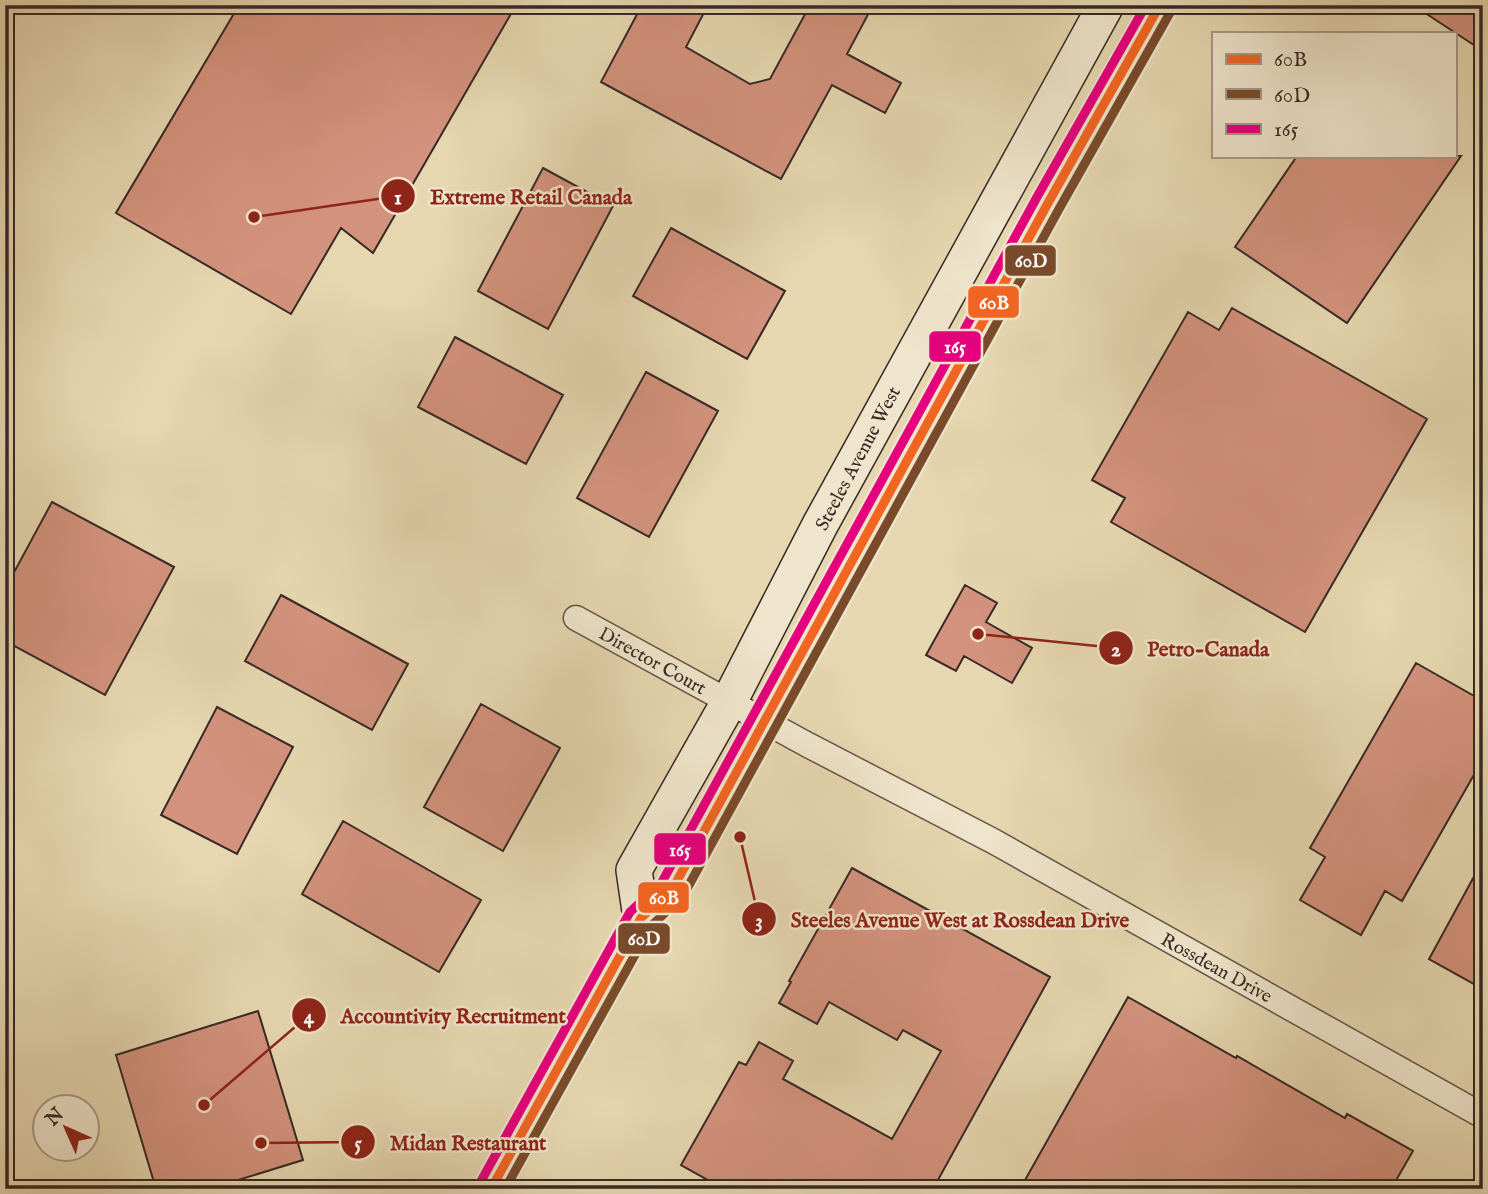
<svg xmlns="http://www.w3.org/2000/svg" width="1488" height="1194" font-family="'IM FELL English',serif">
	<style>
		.building { fill: #d3927d; stroke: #362924; stroke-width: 2 }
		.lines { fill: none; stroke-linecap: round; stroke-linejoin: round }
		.minor-casing { stroke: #625447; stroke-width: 27 }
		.secondary-casing { stroke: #362924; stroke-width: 38 }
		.minor { stroke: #efe5cc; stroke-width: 24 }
		.secondary { stroke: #efe5cc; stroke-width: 35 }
		.bus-1-casing { stroke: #efe5cc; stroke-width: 14 }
		.bus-2-casing { stroke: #efe5cc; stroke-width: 14 }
		.bus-3-casing { stroke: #efe5cc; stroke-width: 14 }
		.bus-1 { stroke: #f26522; stroke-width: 9 }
		.bus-2 { stroke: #7a4b2a; stroke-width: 9 }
		.bus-3 { stroke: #e5007d; stroke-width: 9 }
		.labels { text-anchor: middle; stroke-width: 5; stroke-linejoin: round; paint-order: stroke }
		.street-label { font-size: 19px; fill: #362924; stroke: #efe5cc }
		.leader { fill: none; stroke: #8f2418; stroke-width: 2.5 }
		.callout-dot { fill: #8f2418; stroke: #efe5cc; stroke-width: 2.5 }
		.mark-label { font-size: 21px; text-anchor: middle; font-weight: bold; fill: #fff }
		.callout-label { font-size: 21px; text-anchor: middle; font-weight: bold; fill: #8f2418; stroke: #efe5cc; stroke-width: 5; stroke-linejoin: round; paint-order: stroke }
		.line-badge { stroke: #efe5cc; stroke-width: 2.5 }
		.badge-label { font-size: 19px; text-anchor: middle; font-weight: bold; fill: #fff }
	</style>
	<rect width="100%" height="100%" fill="#e6d7b0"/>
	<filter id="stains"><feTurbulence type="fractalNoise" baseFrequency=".00286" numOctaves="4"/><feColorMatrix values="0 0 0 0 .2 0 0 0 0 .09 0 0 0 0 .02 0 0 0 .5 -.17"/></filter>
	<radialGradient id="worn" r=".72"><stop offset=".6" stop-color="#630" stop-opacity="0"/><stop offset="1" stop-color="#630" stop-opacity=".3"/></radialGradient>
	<path class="building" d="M239,5H516L373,253L341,228L291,314L116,213Z
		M642,5H708L686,47L750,84L770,79L810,5H873L847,54L901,83L885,113L832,85L781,179L601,82Z
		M1413,5H1483V51Z
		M1297,156H1461L1347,323L1235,247Z
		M543,168L613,206L548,329L478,291Z
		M671,228L785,291L747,359L633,296Z
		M1232,308L1427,419L1305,632L1111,522L1125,498L1092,480L1188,312L1219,330Z
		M455,337L563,395L526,464L418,407Z
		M646,372L718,411L649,537L577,498Z
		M52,502L174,567L105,695L5,641V589Z
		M965,585L997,603L986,622L1032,648L1012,683L964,656L956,671L926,655Z
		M281,595L408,664L372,730L245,661Z
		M1416,663L1483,701V759L1402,901L1385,891L1361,935L1300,900L1325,857L1310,848Z
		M481,704L560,748L503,851L424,807Z
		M217,707L293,747L237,854L161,815Z
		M343,821L481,900L439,972L302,894Z
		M1483,860V989L1429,959Z
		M852,868L1050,977L933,1189H724L681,1165L739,1062L746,1065L759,1042L793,1061L783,1079L892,1139L941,1051L903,1030L897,1040L829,1002L817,1024L779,1003L791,982L789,981Z
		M1128,997L1236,1058L1237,1056L1345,1118L1347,1114L1413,1151L1391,1189H1020Z
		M258,1011L303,1160L209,1189H156L116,1055Z"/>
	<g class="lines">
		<defs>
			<path id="minor" d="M576,618L808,745L993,841L1483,1116"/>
			<path id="secondary" d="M641,918L634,870L729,702L820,525L1106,5
				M491,1189L641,918L672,890L1048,203L1160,5"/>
		</defs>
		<use href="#minor" class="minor-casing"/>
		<use href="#secondary" class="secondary-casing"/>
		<use href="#minor" class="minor"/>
		<use href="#secondary" class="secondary"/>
		<defs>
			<path id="bus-1" d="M491,1189L641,918L672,890L1048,203L1160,5"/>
			<path id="bus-2" d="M505,1189L651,926L683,896L1059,209L1171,11"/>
			<path id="bus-3" d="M480,1183L630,912L662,882L1037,197L1146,5"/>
		</defs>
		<use href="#bus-1" class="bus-1-casing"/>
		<use href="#bus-2" class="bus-2-casing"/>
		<use href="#bus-3" class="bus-3-casing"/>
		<use href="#bus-1" class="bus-1"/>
		<use href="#bus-2" class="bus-2"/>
		<use href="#bus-3" class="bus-3"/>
	</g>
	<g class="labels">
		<g class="street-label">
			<text transform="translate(857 458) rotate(-62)" y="7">Steeles Avenue West</text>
			<text transform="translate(653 660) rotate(29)" y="7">Director Court</text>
			<text transform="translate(1217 967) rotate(29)" y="7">Rossdean Drive</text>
		</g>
	</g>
	<path class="leader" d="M254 217L398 196M978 634L1116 648M740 837L759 919M204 1105L309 1015M261 1143L358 1142"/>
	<g class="callout-dot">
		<circle cx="254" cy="217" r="7"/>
		<circle cx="978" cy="634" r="7"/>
		<circle cx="740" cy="837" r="7"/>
		<circle cx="204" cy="1105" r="7"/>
		<circle cx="261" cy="1143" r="7"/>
		<circle cx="398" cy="196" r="18"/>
		<circle cx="1116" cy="648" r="18"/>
		<circle cx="759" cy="919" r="18"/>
		<circle cx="309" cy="1015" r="18"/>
		<circle cx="358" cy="1142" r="18"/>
	</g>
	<g class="mark-label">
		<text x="398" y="204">1</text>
		<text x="1116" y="656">2</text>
		<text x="759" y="927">3</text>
		<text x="309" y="1023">4</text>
		<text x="358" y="1150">5</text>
	</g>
	<g class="callout-label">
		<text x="531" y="204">Extreme Retail Canada</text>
		<text x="1208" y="656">Petro-Canada</text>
		<text x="960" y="927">Steeles Avenue West at Rossdean Drive</text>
		<text x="453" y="1023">Accountivity Recruitment</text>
		<text x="468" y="1150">Midan Restaurant</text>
	</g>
	<g class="line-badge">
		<rect x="1004" y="244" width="53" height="33" rx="7" fill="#7a4b2a"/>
		<rect x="967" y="285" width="53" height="34" rx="7" fill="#f26522"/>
		<rect x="928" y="330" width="54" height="33" rx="7" fill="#e5007d"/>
		<rect x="653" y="832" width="54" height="34" rx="7" fill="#e5007d"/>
		<rect x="637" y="881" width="53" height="33" rx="7" fill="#f26522"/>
		<rect x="617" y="922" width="54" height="33" rx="7" fill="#7a4b2a"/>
	</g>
	<g class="badge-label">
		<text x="1031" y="267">60D</text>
		<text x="994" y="309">60B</text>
		<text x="955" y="353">165</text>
		<text x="680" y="856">165</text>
		<text x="664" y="904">60B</text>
		<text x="644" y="945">60D</text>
	</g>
	<rect width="1488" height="1194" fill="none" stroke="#e6d7b0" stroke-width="28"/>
	<rect x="7" y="7" width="1474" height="1180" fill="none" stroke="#362924" stroke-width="3.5"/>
	<rect x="14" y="14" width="1460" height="1166" fill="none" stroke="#362924" stroke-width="2"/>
	<rect x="1212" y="32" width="245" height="126" fill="#efe5cc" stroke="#a59a89" stroke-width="2"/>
	<rect x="1226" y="54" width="35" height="10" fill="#f26522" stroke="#a59a89" stroke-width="2"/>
	<text x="1274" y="66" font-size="21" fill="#362924">60B</text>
	<rect x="1226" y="89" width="35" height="10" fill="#7a4b2a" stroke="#a59a89" stroke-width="2"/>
	<text x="1274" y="102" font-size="21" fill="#362924">60D</text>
	<rect x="1226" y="124" width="35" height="10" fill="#e5007d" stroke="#a59a89" stroke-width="2"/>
	<text x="1274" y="136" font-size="21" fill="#362924">165</text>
	<g transform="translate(66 1128) rotate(315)"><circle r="33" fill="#efe5cc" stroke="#a59a89" stroke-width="2"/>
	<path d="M0-5L12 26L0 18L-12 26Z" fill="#8f2418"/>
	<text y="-10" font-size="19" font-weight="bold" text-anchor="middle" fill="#362924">N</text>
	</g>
	<rect width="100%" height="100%" filter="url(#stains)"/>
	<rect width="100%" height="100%" fill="url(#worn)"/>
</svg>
